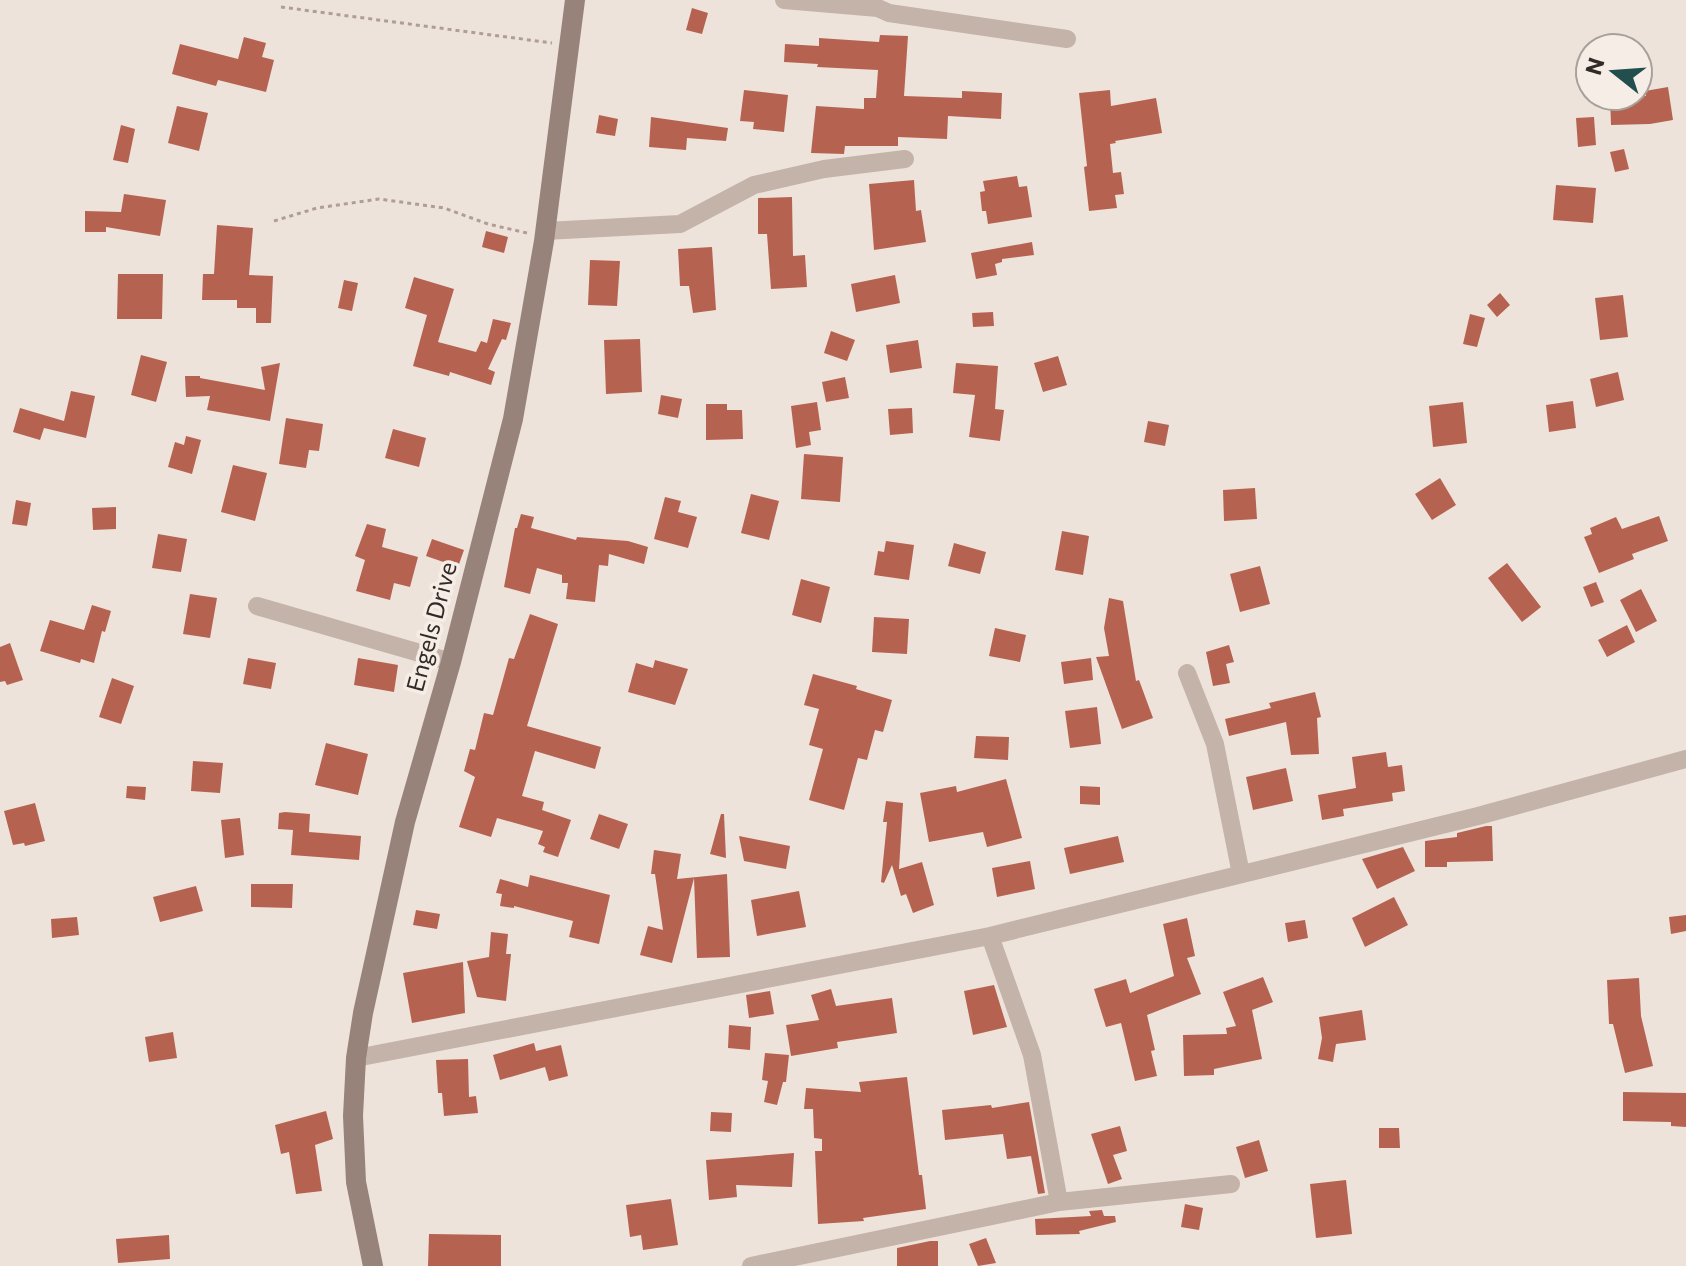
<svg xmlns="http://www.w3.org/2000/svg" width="1686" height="1266" font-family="Commissioner,sans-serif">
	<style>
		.building { fill: #b66250 }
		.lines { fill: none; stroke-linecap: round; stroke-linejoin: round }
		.path { stroke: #b09d93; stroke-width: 3; stroke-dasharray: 4 4; stroke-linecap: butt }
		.street { stroke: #c4b3a8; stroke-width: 18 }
		.secondary { stroke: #97837a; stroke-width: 20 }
		.labels { text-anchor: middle; stroke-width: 7; stroke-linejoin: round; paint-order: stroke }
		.street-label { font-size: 24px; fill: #322a27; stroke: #f6eee6 }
	</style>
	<rect width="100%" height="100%" fill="#eee3db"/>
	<path class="building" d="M692,8L708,13L702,34L686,30Z
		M880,35L908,36L904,96L962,98V91L1002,93L1001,119L948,116L947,139L898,137V146H845L844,154L811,153L816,106L864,109V98H876L878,70L817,67L818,64L784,62L785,44L819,46V38L879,42Z
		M244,37L266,43L262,57L274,60L266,92L218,80L216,86L172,74L180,44L238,59Z
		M1668,87L1673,120L1650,124L1611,125L1610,96H1646L1645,91Z
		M744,90L788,95L784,132L753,129L754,122L740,121Z
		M1110,90L1111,106L1156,98L1162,133L1115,141L1116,143L1110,144L1113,173L1121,172L1124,194L1115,195L1117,208L1089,211L1084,167L1087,166L1079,93Z
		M177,106L208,113L199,151L168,143Z
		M599,115L618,119L615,136L596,133Z
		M651,117L728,128L726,141L687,138L686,150L649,147Z
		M1594,117L1596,145L1578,147L1576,118Z
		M121,125L135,129L128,163L113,160Z
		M1624,149L1629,169L1615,172L1610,152Z
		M1017,176L1019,187L1027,186L1032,217L988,224L986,211H982L980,192L985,191L983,181Z
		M914,180L916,211L921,210L926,242L874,250L869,184Z
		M1556,185L1596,188L1593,223L1553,220Z
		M124,194L166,200L160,236L106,227V232H85V211L121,212Z
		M792,197L793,256L805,255L807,287L771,289L767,234H758V198Z
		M217,225L253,228L249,275L273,276L271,323H256V308H237V300H202L203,274H214Z
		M486,231L508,237L504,253L482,247Z
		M1032,242L1034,255L1002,259V262L995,264L997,275L976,279L971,253Z
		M712,247L716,310L693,313L689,286H680L678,249Z
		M590,260L620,261L617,306L588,305Z
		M118,274H163L162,319H117Z
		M895,275L900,303L856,312L851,284Z
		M414,277L454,289L438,342L476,352L481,341L487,343L493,319L511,323L506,340L502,339L488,369L495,372L491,385L450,372L449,376L413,366L427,315L405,308Z
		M344,280L358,283L352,311L338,308Z
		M1500,293L1510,305L1497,317L1487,305Z
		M1623,295L1628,337L1600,340L1595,298Z
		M993,312L994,326L973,327L972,313Z
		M1470,314L1485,318L1477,347L1463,344Z
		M831,331L855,340L847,361L824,353Z
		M640,339L642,392L606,394L604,340Z
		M918,340L922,368L890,373L886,345Z
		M141,355L167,362L156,402L131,395Z
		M1058,356L1067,385L1043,392L1034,363Z
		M280,363L270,421L207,410L210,396L186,397L185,376H200V378L265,390L261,367Z
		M956,363L998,366L995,409L1004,410L1000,441L969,437L975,395L953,393Z
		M1618,372L1624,400L1596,407L1590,379Z
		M845,377L849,398L826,402L822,382Z
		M71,391L95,396L86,438L44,428L40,440L13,432L20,408L64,421Z
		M661,395L682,399L678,418L658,414Z
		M1573,401L1576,428L1549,432L1546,405Z
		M817,402L821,430L809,432L811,445L796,448L791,406Z
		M1463,402L1467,443L1433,447L1429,406Z
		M706,404H727V410H742L743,439L706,440Z
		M912,408L913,433L890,435L888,409Z
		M286,418L323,424L319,451L309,450L306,468L279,464Z
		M1148,421L1169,425L1165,446L1144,442Z
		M393,429L426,438L419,467L385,458Z
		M186,436L201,440L192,474L168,467L175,442L184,445Z
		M804,454L843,457L840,502L801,499Z
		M233,465L267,473L255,521L221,512Z
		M1440,478L1456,505L1432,520L1415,494Z
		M1255,488L1257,519L1224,521L1223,490Z
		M751,494L779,501L769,540L741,533Z
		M665,497L681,501L678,512L697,517L688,548L654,539Z
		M16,500L31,503L27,526L12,524Z
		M116,507V529L93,530L92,508Z
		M521,514L534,517L531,528L576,540L577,537L628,541L648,547L644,564L609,554L608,566L599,565L595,602L566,599L568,583H562V575L537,568L530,594L504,587L515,528H517Z
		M1659,516L1668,541L1632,554L1634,559L1599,573L1584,537L1592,534L1590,528L1616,517L1622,529Z
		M367,524L386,529L382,547L418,557L410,587L394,583L390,600L356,591L365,560L355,556Z
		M1062,531L1089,536L1083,575L1055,570Z
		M158,534L187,539L181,572L152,568Z
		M432,539L464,550L458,567L426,556Z
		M886,541L914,545L909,580L874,575L878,551L884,552Z
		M954,543L986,552L980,574L948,566Z
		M1507,563L1541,607L1522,622L1488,578Z
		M1260,566L1270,604L1240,612L1230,574Z
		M801,579L830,587L821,623L792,615Z
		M1596,582L1604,602L1591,607L1583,587Z
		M1641,589L1657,621L1636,632L1620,600Z
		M190,594L217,598L210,638L183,634Z
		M1109,598L1123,601L1136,681L1139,680L1153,718L1122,729L1096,657L1109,656L1104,628Z
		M92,605L111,611L105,632L102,631L94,663L81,659L80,663L40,651L50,620L84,630Z
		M530,614L558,624L527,726L601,747L595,769L535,751L522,796L544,802L542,810L571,820L558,857L543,852L545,847L538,844L543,831L497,818L491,837L459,827L475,777L464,771L470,749L475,750L484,713L493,715L509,658L514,659Z
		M874,617L909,619L907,654L872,652Z
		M1627,625L1635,642L1607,657L1598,640Z
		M995,628L1026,635L1020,662L989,656Z
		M10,643L23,680L7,685L5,681L0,682V647Z
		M1229,645L1234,662L1226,664L1230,683L1213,686L1206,652Z
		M248,658L276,663L271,689L243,684Z
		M358,658L398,665L394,692L354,685Z
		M1091,658L1093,680L1064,684L1061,662Z
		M655,660L688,669L675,705L628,692L636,663L653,668Z
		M813,674L857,686L856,689L892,700L883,732L875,730L867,760L858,758L844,810L809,800L823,749L809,745L819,709L804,705Z
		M112,678L134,686L121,724L99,717Z
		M1315,692L1321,717L1317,718L1319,754L1291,755L1286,722L1229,736L1225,719L1271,708L1269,703Z
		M1097,707L1101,744L1070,748L1065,711Z
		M976,736L1009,737L1008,760L974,758Z
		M326,743L368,754L358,795L315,785Z
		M1386,752L1388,767L1402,765L1405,791L1392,793L1393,801L1343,809L1344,816L1322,820L1318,795L1356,788L1352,757Z
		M193,761L223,763L220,793L191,791Z
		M1286,768L1293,801L1253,810L1246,777Z
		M1006,779L1022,838L987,847L983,832L929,842L920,793L956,786L957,792Z
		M127,786L146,787L145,800L126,798Z
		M1080,786L1100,787V805L1080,804Z
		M886,801L903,803L899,869L922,862L934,905L913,913L906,894L901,896L892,865L884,883L881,882L887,822H883Z
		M35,803L45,841L25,846L24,843L13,845L4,811Z
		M285,812L310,814L309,832L361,836L359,860L291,855L293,830L278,829L279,813Z
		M599,814L628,824L619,849L590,839Z
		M721,814H724L726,858L710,854Z
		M240,818L244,855L225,858L221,820Z
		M1486,826H1492L1493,861L1447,862V867H1425V841L1457,837V833Z
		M739,836L790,846L786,869L744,861Z
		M1118,836L1124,862L1070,874L1064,848Z
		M1403,847L1415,871L1377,889L1362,859Z
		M654,850L681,854L677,879L727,874L730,957L697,958L694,878L672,963L640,955L648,926L663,930L655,874H651Z
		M1030,861L1035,889L997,897L992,868Z
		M530,875L610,895L599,944L569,937L573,921L514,906V908L500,906L502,894L496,893L500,879L528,887Z
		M251,884H293L292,908L251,907Z
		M196,886L203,911L160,922L153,897Z
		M799,891L806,927L757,936L751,900Z
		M1394,897L1408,925L1365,947L1352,918Z
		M416,910L440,914L437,929L413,925Z
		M1686,915V931L1671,934L1669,917Z
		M77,917L79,935L52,938L51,919Z
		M1187,918L1195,956L1187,958L1201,994L1147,1015L1155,1050L1151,1051L1157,1076L1135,1081L1121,1023L1106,1027L1094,989L1126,979L1130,993L1174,976L1163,924Z
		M1305,920L1308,938L1288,942L1285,923Z
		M491,932L508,934L506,954H511L506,1001L477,997L467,961L489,957Z
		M463,962L465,1013L412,1023L403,973Z
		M1263,977L1273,1002L1252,1010L1262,1059L1214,1069V1075L1184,1076L1183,1035L1227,1034L1226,1028L1236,1026L1223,992Z
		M1639,978L1641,1016L1653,1066L1625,1073L1613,1024H1609L1607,980Z
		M994,985L1007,1027L973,1035L964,991Z
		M831,989L836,1006L892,998L897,1033L837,1042L838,1048L791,1056L786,1025L819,1020L811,995Z
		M770,991L774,1014L749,1018L746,995Z
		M1362,1010L1366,1040L1336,1044L1333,1062L1318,1059L1322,1038L1319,1017Z
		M729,1025L751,1027L750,1050L728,1048Z
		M173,1032L177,1058L149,1062L145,1037Z
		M534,1043L536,1051L561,1045L568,1076L549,1081L545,1067L500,1080L493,1055Z
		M765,1053L789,1055L786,1082H783L777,1105L764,1102L768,1081L762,1080Z
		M468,1059L469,1097L476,1096L478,1113L444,1116L442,1093H438L436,1060Z
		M907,1077L919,1175H922L926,1209L863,1218L864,1221L818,1224L815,1151H822V1139L814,1138L813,1109H804L806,1088L861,1092L859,1082Z
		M1623,1092L1686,1093V1127L1671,1126V1122L1623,1121Z
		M1029,1102L1045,1193L1038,1194L1031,1156L1007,1159L1003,1134L945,1140L942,1110L991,1105L992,1108Z
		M326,1111L333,1139L315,1145L322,1191L296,1194L289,1152L281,1154L275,1125Z
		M711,1112L732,1113L731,1132L710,1131Z
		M1120,1126L1127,1151L1113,1155L1122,1179L1108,1184L1091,1134Z
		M1379,1128H1399L1400,1148H1379Z
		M1259,1140L1268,1171L1245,1178L1236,1147Z
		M794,1153L792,1187L736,1185L737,1197L709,1200L706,1160Z
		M1346,1180L1352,1234L1316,1238L1310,1184Z
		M671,1199L678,1245L643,1250L641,1235L630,1237L626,1205Z
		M1185,1204L1203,1208L1199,1230L1181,1227Z
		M1102,1210L1104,1216H1115L1116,1222L1079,1231L1080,1234L1036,1235L1035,1219L1091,1216L1089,1211Z
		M429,1234L501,1235V1266H428Z
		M169,1235L170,1259L118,1263L116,1239Z
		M986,1238L996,1263L978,1266L969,1244Z
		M930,1241H938V1266H897V1248Z"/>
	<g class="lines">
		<path class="path" d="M281,7L552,43
			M274,221L317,208L379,199L444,208L488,224L527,233"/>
		<path class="street" d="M784,0L878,8L889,13L1067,39
			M545,231L680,224L754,185L824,169L905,159
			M257,606L451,662
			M1187,673L1215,744L1241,874
			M990,936L1032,1055L1059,1202
			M356,1058L990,936L1478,816L1686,759
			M751,1266L1059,1202L1231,1184"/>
		<path class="secondary" d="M373,1266L356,1182L353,1116L356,1058L363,1013L405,822L451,662L513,419L544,241L575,0"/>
	</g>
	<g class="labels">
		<g class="street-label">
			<text transform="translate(432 627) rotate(-75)" y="8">Engels Drive</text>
		</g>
	</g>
	<g transform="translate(1614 72) rotate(287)"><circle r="38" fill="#f6eee6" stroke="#a8a09a" stroke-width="2"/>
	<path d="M0-6L14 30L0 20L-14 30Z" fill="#224e4e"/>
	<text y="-12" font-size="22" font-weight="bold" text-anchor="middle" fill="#322a27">N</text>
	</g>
</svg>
